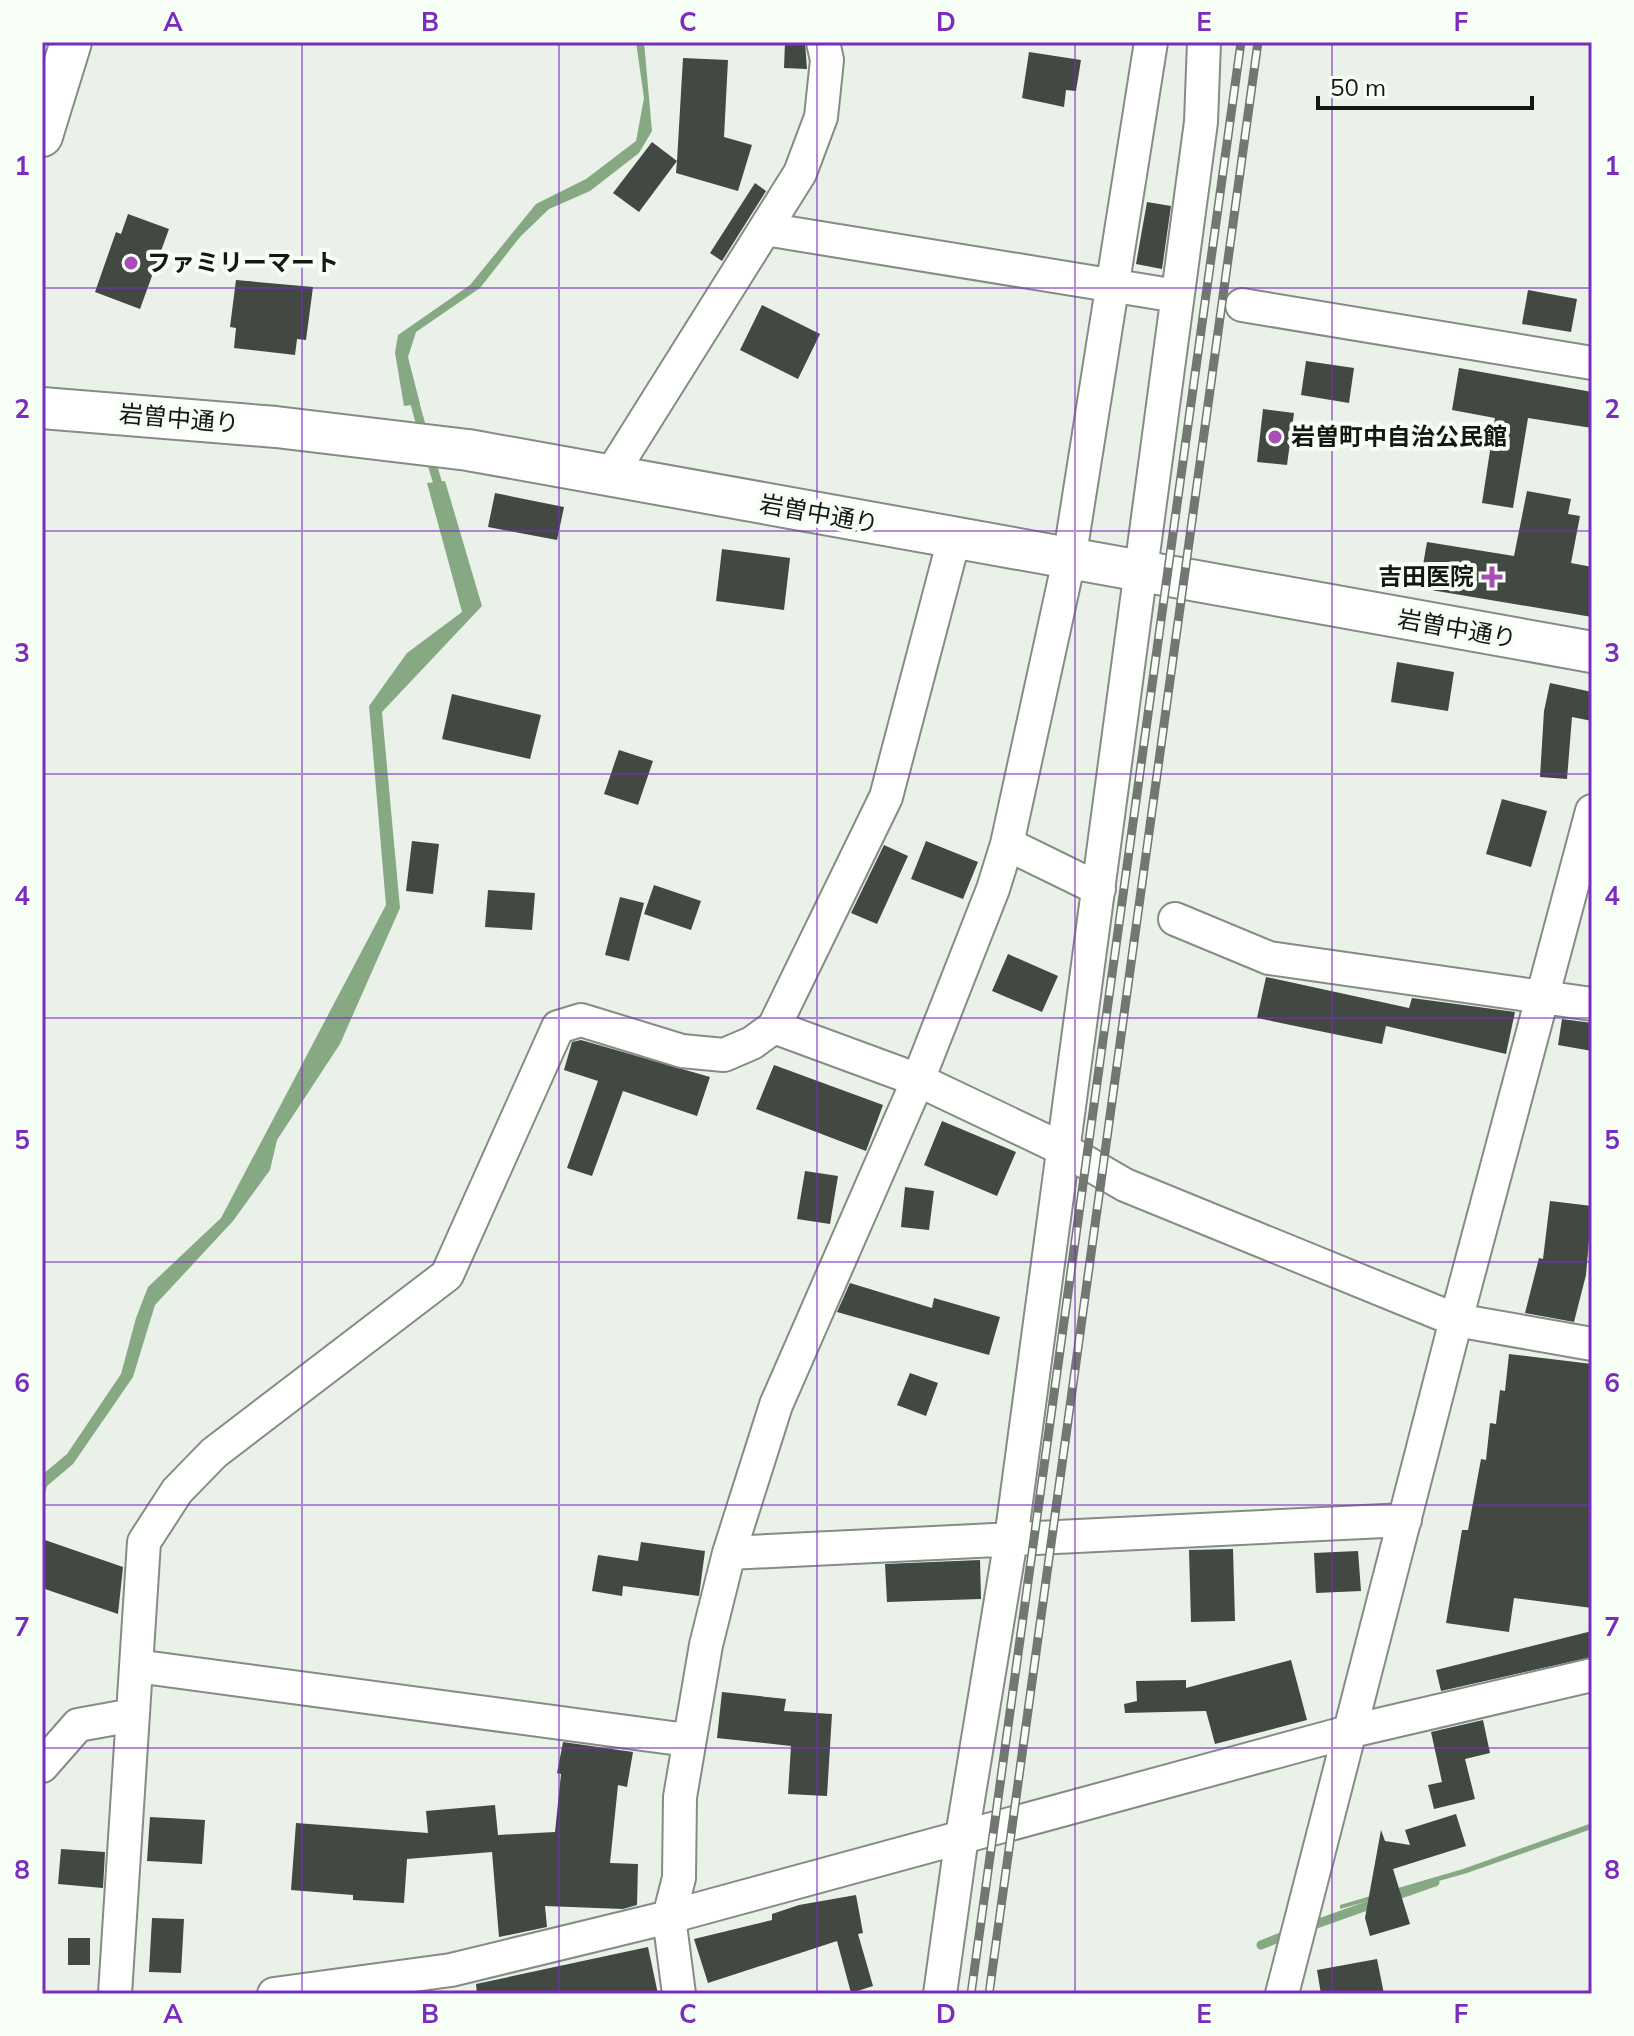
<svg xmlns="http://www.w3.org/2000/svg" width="1634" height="2036" font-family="Mulish,'Noto Sans JP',sans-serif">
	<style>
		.water { fill: #86a984 }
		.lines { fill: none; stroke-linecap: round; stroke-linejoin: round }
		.stream { stroke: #86a984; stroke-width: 9 }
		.building { fill: #424842 }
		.minor-casing { stroke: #848c84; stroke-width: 36 }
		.tertiary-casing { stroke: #848c84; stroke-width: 44 }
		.minor { stroke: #fff; stroke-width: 32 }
		.tertiary { stroke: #fff; stroke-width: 40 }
		.rail-casing { stroke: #727772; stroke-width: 9 }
		.rail { stroke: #f6fef5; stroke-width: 6; stroke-dasharray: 18; stroke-linecap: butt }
		.grid { fill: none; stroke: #7b2cbf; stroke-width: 2; stroke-opacity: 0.55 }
		.poi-dot { fill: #aa4cb5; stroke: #f6fef5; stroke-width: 3 }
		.labels { text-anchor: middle; stroke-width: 8; stroke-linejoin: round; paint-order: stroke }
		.poi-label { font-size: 24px; font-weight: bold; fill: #141714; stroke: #f6fef5; text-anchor: start }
		.street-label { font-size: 24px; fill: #141714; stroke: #f6fef5 }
		.neatline { fill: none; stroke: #7b2cbf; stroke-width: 3 }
		.grid-label { font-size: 26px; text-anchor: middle; font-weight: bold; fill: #7b2cbf }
	</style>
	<rect width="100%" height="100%" fill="#e9f1e8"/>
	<path class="water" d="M636,42H644L652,131L639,153L590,191L549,209L520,237L480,288L416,332L408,357L420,404L404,406L395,353L398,335L470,285L536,204L586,179L636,141L644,98Z
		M445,481L482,606L382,712L400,908L340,1044L277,1140L270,1170L233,1221L155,1305L133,1377L73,1464L47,1486L42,1505V1475L67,1454L121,1374L136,1318L148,1287L221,1218L386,905L369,706L407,653L462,612L427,483Z
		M1592,1823V1828L1586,1831L1467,1873L1340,1909V1905L1463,1869Z"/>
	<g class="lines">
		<path class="stream" d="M412,393L424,436
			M429,454L441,494
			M1392,1897L1435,1882
			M1305,1928L1378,1902
			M1261,1945L1291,1933"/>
	</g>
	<path class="building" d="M785,42H805L807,69L784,68Z
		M1029,52L1081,60L1076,91L1066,90L1064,107L1022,98Z
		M683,58L728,60L724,137L752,145L738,191L676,173L677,161L639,212L613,193L652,142L677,161Z
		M755,183L766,191L722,261L710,253Z
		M1147,202L1171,206L1162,269L1136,264Z
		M128,214L169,229L140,309L95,292L116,232L121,234Z
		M236,280L313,287L306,340L297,339L295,355L234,348L236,328L230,327Z
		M1528,290L1577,299L1571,332L1522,324Z
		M762,305L820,334L798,379L740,350Z
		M1306,361L1354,368L1349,403L1301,395Z
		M1459,368L1592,392V428L1528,418L1513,508L1482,503L1495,418L1452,410Z
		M1263,409L1294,413L1287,465L1257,462Z
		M1527,491L1571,499L1568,514L1580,516L1571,563L1592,567V617L1419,588L1427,542L1514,556Z
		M495,493L564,507L557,540L488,527Z
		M722,549L790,558L784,610L716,601Z
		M1397,662L1454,672L1448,711L1391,702Z
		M1550,683L1592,692V721L1572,717L1567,779L1540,777L1544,711Z
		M452,694L541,715L530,759L442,739Z
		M619,750L653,761L638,805L604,794Z
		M1502,799L1547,811L1531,867L1486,854Z
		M412,841L439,844L433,894L406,891Z
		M926,841L978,862L963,899L911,879Z
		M884,845L908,856L877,924L851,913Z
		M654,885L701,901L691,930L644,914Z
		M488,890L535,893L532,930L485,927Z
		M620,897L644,903L629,961L605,955Z
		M1008,954L1058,976L1042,1012L992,991Z
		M1266,977L1409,1008L1412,998L1515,1012L1506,1054L1386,1026L1382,1044L1257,1018Z
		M1562,1019L1592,1023V1051L1558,1045Z
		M581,1040L710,1077L697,1116L623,1091L592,1176L567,1168L598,1081L564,1070L572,1042Z
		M774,1065L883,1105L866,1151L756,1109Z
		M942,1121L1016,1152L997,1196L924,1165Z
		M805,1171L838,1176L830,1224L797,1219Z
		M905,1187L934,1191L929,1230L901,1227Z
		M1550,1201L1592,1206L1586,1275L1574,1322L1525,1313L1539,1258L1543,1259Z
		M850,1283L932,1308L934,1298L1000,1317L989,1355L837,1312Z
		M1509,1354L1592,1364V1608L1514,1598L1509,1632L1446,1623L1462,1530H1468L1481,1459L1486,1460L1490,1423L1496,1424L1500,1390L1505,1391Z
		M910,1373L938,1383L926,1416L897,1405Z
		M42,1539L123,1567L118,1614L42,1588Z
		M641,1542L705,1551L699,1596L623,1586L622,1596L592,1591L598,1555L638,1561Z
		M1233,1549L1235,1621L1191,1622L1189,1550Z
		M1358,1551L1361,1591L1316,1593L1314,1553Z
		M980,1560L981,1599L887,1602L885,1564Z
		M1592,1631V1657L1441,1691L1436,1670Z
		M1291,1660L1307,1720L1215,1744L1206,1711L1125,1713L1124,1704L1137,1701L1136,1681L1186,1680V1688Z
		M722,1692L786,1699L784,1711L832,1714L827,1796L788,1794L791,1746L717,1738Z
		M1483,1720L1490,1753L1465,1759L1475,1799L1434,1809L1428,1785L1442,1782L1431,1732Z
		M563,1742L633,1752L627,1787L618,1785L610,1863L638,1864L637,1905L623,1909L545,1906L547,1927L499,1937L492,1852L407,1859L404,1903L353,1900V1895L291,1890L296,1823L428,1833L426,1811L495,1805L498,1835L555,1832L561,1774L557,1773Z
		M1456,1814L1466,1846L1393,1869L1410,1924L1370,1936L1365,1918L1381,1830L1385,1841L1410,1845L1405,1830Z
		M150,1817L205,1820L202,1864L147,1861Z
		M61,1849L105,1852L103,1888L58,1884Z
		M856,1895L863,1933L858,1934L873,1986L851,1993L837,1941L708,1983L694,1939L772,1920V1914L799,1905Z
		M152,1918L184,1919L181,1973L149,1972Z
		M68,1938H90V1965H68Z
		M648,1947L658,1994H477L476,1984Z
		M1377,1959L1384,1994H1321L1317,1970Z"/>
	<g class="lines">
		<defs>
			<path id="minor" d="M765,229L1177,296
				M1242,305L1592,363
				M610,476L800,173L821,117L827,60L823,42
				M1007,844L1099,889
				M1175,919L1269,958L1592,1004
				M774,1027L886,797L954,539
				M729,1553L1405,1520
				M136,1666L687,1740
				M42,1766L78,1725L133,1715
				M115,1994L144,1542L177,1491L214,1453L447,1275L558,1027L581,1020L682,1051L724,1055L752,1043L774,1027L918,1080L1063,1149L1125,1185L1456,1320L1592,1344
				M274,1994L451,1970L669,1917L1352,1731L1592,1675
				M679,1994L669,1917L679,1878L680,1797L706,1645L729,1553L776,1405L918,1080L993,889L1007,844L1069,560L1151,42
				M940,1994L962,1836L1011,1539L1201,122L1204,42
				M1282,1994L1456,1320L1592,811"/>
			<path id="tertiary" d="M42,136L71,42
				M42,408L276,427L468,450L1592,652"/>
		</defs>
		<use href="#minor" class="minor-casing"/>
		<use href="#tertiary" class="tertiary-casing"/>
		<use href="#minor" class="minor"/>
		<use href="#tertiary" class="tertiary"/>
		<defs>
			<path id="rail" d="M971,1994L1241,42
				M989,1994L1258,42"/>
		</defs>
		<use href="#rail" class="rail-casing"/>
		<use href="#rail" class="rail"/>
	</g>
	<path class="grid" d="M302,42V1994M559,42V1994M817,42V1994M1075,42V1994M1332,42V1994M42,288H1592M42,531H1592M42,774H1592M42,1018H1592M42,1262H1592M42,1505H1592M42,1748H1592"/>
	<g class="poi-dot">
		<circle cx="131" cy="263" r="8"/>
		<circle cx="1275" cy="437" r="8"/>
		<path d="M1488 565h8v8h8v8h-8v8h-8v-8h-8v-8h8z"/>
	</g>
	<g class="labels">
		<g class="poi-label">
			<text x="147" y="271">ファミリーマート</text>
			<text x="1291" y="445">岩曽町中自治公民館</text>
			<text x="1474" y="585" text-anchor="end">吉田医院</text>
		</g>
		<g class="street-label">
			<text transform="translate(179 419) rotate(5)" y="8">岩曽中通り</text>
			<text transform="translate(819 514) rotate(10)" y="8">岩曽中通り</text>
			<text transform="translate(1457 629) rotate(10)" y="8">岩曽中通り</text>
		</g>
	</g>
	<rect width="1634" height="2036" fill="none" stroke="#f6fef5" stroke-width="88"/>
	<path d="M1318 96v12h214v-12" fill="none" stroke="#141714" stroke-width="4"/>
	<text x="1330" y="96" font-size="24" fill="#141714" stroke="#f6fef5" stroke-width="6" paint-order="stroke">50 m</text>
	<rect x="44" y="44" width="1546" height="1948" class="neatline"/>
	<g class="grid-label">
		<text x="173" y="31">A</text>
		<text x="430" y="31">B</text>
		<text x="688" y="31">C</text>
		<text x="946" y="31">D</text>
		<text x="1204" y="31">E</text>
		<text x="1461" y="31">F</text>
		<text x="22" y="175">1</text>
		<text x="1612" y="175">1</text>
		<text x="22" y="418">2</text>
		<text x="1612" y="418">2</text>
		<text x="22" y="662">3</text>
		<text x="1612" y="662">3</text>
		<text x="22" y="905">4</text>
		<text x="1612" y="905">4</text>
		<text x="22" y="1149">5</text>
		<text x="1612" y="1149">5</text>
		<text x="22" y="1392">6</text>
		<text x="1612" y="1392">6</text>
		<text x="22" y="1636">7</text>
		<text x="1612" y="1636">7</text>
		<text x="22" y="1879">8</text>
		<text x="1612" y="1879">8</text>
		<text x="173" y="2023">A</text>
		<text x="430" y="2023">B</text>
		<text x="688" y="2023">C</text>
		<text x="946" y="2023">D</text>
		<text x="1204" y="2023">E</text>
		<text x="1461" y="2023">F</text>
	</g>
</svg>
